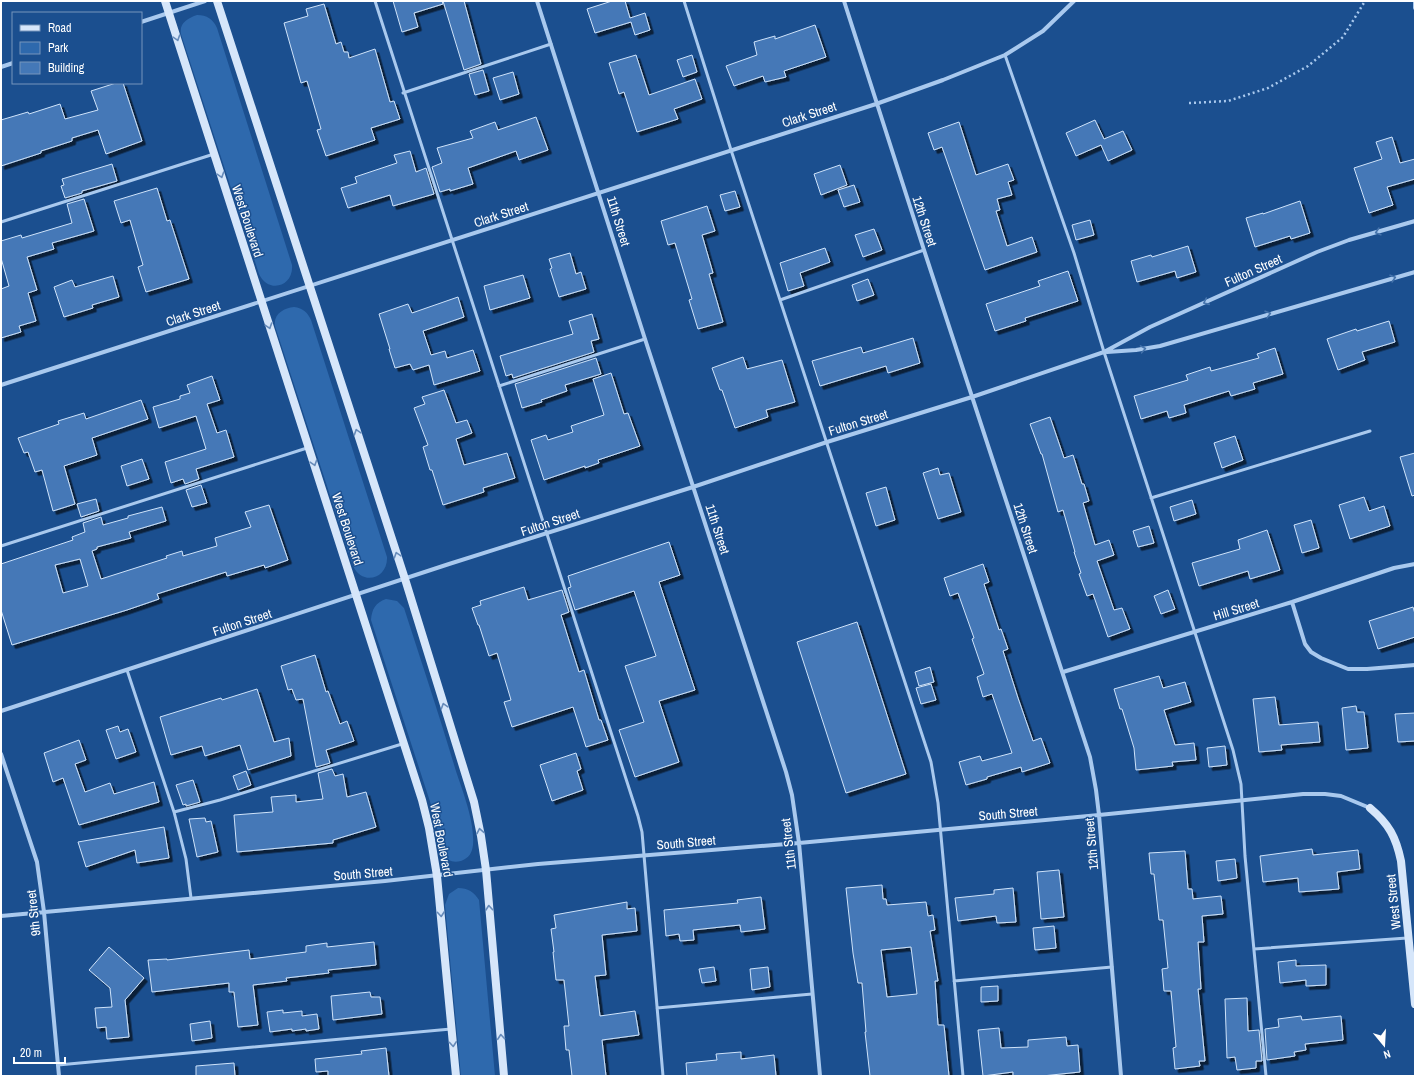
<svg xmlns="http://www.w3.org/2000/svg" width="1416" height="1077" font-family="'Archivo Narrow',sans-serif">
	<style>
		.green { fill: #2e69ad }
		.building { fill: #4478b7; stroke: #cfe3fa; fill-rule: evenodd; filter: url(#shadow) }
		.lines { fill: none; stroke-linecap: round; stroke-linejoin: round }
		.path { stroke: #a9c9ee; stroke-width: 2.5; stroke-dasharray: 2 3; stroke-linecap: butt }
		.lane { stroke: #a9c9ee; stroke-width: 3 }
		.street { stroke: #a9c9ee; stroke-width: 4 }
		.secondary { stroke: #d6e6fa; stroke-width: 8 }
		.oneway { stroke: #668bba }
		.oneway2 { stroke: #4674ac }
		.labels { text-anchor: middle; stroke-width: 3; stroke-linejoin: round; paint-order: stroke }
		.street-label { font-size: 13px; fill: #fff; stroke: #1b4f8f }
	</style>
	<defs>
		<filter id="shadow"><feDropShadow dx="3.5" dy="3.5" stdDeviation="0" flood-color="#0009"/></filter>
	</defs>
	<rect width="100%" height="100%" fill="#1b4f8f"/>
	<path class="green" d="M197,15C207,15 213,19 217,28L292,265C294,287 268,294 259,274L181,34C179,23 188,18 197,15Z
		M294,307C303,308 308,313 311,320L387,557C388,579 362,586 353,566L275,326C273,314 284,308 294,307Z
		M386,599L397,601L404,608C421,661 439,714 455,768C462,790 475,821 473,845C472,853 469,858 461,861C453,863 448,861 442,855L435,817L371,620C372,609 375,603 386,599Z
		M458,888C468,888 474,892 479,900L495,1076H461L445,905L449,894Z"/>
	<path class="building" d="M393,1H442L443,4L414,13L418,27L402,32Z
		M443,1H464L481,64L464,70Z
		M612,1H625L630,18L645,13L650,30L635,35L631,22L595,33L587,9Z
		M324,4L336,44L341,42L344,52H348L349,58L375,49L390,102L394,101L400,119L371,128L375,140L326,156L317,130L321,129L307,81L301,83L284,23L308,16L306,9Z
		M815,25L826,57L784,71L786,77L765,82L763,76L734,86L726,66L757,55L754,42L775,36V39Z
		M636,55L649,95L695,79L702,99L674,109L678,119L637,132L624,92L619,94L609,63Z
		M692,55L697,72L683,77L677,60Z
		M483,70L489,91L475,95L469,74Z
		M513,72L519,94L500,100L493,78Z
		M116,83H123L142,141L106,154L98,130L72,138V141L41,151V153L1,166V120L28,112L29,114L60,104L65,119L98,110L91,91Z
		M536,117L548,150L519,160L516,151L468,168L473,184L450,191V189L440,192L432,167L442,163L437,148L473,138L470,131L495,122L498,130Z
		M1095,120L1104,139L1123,131L1132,150L1108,161L1101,145L1076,156L1066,133Z
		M959,122L976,175L1008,164L1014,180L1008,182L1012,195L997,199L1000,210L996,211L1007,246L1032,237L1037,252L985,270L942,147L934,150L928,133Z
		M1392,137L1400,163L1415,159V179L1387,187L1393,205L1369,213L1354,168L1382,159L1376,142Z
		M410,151L416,172L426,168L434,194L393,206L390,195L348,208L341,188L357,183L355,177L397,163L394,155Z
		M112,164L117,181L82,191V193L65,198L61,186L64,185L62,179Z
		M840,165L847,185L821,195L814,174Z
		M854,185L860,202L844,207L838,190Z
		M157,188L167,221L170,220L189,279L146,292L138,267L143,265L130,220L121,223L114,201Z
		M735,191L740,207L725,211L720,195Z
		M84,199L94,231L52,243L54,249L27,257L37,290L28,293L36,321L19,326L21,332L1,338V289L9,286L1,258V241L21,235L22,238L72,223L67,204Z
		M1300,201L1310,233L1291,239L1290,236L1255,247L1246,218L1263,213V214Z
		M707,206L715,231L702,235L713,273L709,274L723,322L698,329L689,300L692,299L675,243L668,245L661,221Z
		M1090,220L1094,235L1076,240L1072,225Z
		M874,229L882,250L863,257L855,235Z
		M1188,246L1196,272L1177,278L1175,271L1137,282L1131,261L1151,255L1152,257Z
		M825,248L830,262L800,273L804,286L788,291L780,263Z
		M570,253L576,274L581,272L586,289L559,297L550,269L552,268L549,259Z
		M1068,271L1078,301L1025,318L1026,321L995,331L986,304L1040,286L1038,281Z
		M523,275L530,298L490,310L484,286Z
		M113,276L119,297L92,305L93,308L64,317L54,287L72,280L75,287Z
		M868,279L874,295L857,301L852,285Z
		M458,297L464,317L423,331L431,355L445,351L447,358L473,350L480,371L434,385L429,365L413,370L410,364L395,368L389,349H390L379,314L408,304L412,313Z
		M592,314L599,339L591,341L594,352L513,378L512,374L506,376L500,356L573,334L569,321Z
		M1389,321L1395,342L1362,352L1365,360L1338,370L1327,339L1356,329L1357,331Z
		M913,338L920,363L888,373L886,366L820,386L812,361L861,347L863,353Z
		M1275,348L1283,374L1253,383L1255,389L1231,396L1229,391L1184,405L1186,413L1169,418L1167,411L1141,419L1134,396L1188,380L1186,375L1210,367L1211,371L1259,358L1257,354Z
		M743,357L747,369L782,360L795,402L766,410L768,417L735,428L722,390H720L712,368Z
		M596,358L601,374L565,385L567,391L541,400L542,402L522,408L515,384Z
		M611,373L624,414L628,413L640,446L598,460L599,463L585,468V466L544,480L531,440L546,435L548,440L573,432L571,426L604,415L593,379Z
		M212,376L220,400L207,404L217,433L226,430L234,457L196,469L199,479L185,484L183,479L171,483L165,462L206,449L196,416L159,428L153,407L180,399V396L190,393L187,385Z
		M444,390L456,423L467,420L472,433L456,439L464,465L507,453L515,478L483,488L484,492L443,505L432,470H430L423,447L428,445L414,408L425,404L422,397Z
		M141,400L148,419L92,438L97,455L64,466L75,504L53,511L42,470L35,472L28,452L24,453L18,438L59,424L58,421L84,413L86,419Z
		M1050,417L1064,458L1073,455L1082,484H1084L1089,501L1083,503L1095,545L1109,540L1114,555L1097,561L1114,610L1122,608L1130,629L1108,637L1093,594L1087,596L1079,574L1081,573L1074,552H1075L1063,510L1058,512L1042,454H1041L1030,424Z
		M1235,436L1243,460L1222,468L1214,443Z
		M1415,453V495L1412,496L1400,457Z
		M142,459L149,479L127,486L121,466Z
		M938,468L940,475L949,473L961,512L938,519L923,473Z
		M201,485L207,503L192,507L186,490Z
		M886,487L895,520L876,526L866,493Z
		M1364,497L1369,511L1384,506L1390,526L1350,539L1339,505Z
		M96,499L99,511L81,517L77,504Z
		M1192,500L1196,514L1174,521L1170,507Z
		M269,505L288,560L265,568L264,565L227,576L226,572L157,594L159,599L127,610L12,645L1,610V564L73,540L72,537L85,532L83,523L101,517L103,525L128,518V516L162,507L166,521L129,532L131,538L97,547V549L92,551L101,579L167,558L166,556L182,551L183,556L217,546L215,538L251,527L245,512ZM80,559L88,586L63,593L55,565Z
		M1311,520L1319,548L1302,553L1294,525Z
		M1149,526L1154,543L1138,547L1133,531Z
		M1267,530L1280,570L1250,579L1248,571L1199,586L1192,563L1240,549L1238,540Z
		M669,542L680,575L659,582L695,690L659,701L679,762L635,777L619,730L644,722L625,666L656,656L634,591L575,610L568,588L571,587L568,576Z
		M983,564L989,582L984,584L999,630L1001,629L1008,649L1003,651L1018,698L1033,741L1041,738L1050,763L1022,772L1021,767L987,777V779L966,785L959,762L980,756L982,761L1012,753L992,694L983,697L977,677L984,674L972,639L974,638L958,593L950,596L944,578Z
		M524,587L528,600L562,590L569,612L561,615L579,672L584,670L599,720H601L608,740L586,747L573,707L512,727L504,702L511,700L497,653L489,656L479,625H478L472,608L481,605L480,601Z
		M1168,590L1175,609L1161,614L1154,596Z
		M1413,607L1415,614V637L1378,649L1369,621Z
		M857,622L906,774L846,793L797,642Z
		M315,655L326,692L328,691L340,724L347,721L354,741L326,750L330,763L316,767L303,699L296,700L292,689L288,690L281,666Z
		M930,667L934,682L919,686L915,672Z
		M1159,676L1163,688L1185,682L1191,702L1164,710L1175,745L1194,743L1196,760L1172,762L1173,766L1136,770L1134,748L1122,709H1120L1114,689Z
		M931,684L936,700L921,704L916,688Z
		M257,689L274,742L289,738L291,756L248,770L240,745L205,756L202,746L171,755L160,717L221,698L222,700Z
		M1275,697L1279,725L1318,722L1320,742L1281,745L1282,750L1259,752L1253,699Z
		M1356,706L1357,712H1364L1368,748L1346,750L1342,708Z
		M1415,713V741L1398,742L1395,714Z
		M118,726L120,732L128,729L136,752L116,759L106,730Z
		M79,740L86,760L75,764L85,792L110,783L114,794L154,782L159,802L79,825L63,778L53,782L44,753Z
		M1225,746L1227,765L1209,767L1207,748Z
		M576,753L581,769L577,771L583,790L552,801L540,765Z
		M332,769L335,776L343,774L347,797L366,792L376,827L333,840V843L237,852L234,815L273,812L271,797L296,795V802L323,799L318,773Z
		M246,771L251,785L238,790L233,776Z
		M193,780L200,802L186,806V804L183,805L176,785Z
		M205,818L206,822L211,821L218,852L197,857L189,819Z
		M164,827L169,858L137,863L135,850L86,867L78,842Z
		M1312,849L1313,855L1358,850L1360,869L1337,872L1339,889L1299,892L1298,878L1263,882L1260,856Z
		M1185,851L1188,889H1192L1193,899L1221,896L1223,914L1202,916L1204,942H1198L1201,989H1198L1205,1061H1199L1200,1066L1175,1069L1173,1048L1176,1047L1171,991H1164L1162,969L1168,968L1163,920H1159L1154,874H1151L1149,853Z
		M1235,859L1237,878L1218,881L1216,861Z
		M1059,870L1064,917L1041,919L1037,872Z
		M882,885L883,899H886L887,905L926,902L928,916L933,915L935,930L930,931L938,981H935L938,1025H944L949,1076H870L865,1032H866L862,983H858L853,953L846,888ZM911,947L917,994L887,997L881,950Z
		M1013,888L1016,922L997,923L996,916L958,921L955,898L994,894V890Z
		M761,897L765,929L741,932L740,925L693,930L694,940L680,941L679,934L666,936L664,910L738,903L737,900Z
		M627,902V909L635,908L637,931L602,935L606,975L595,976L600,1016L635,1011L639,1035L602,1040L606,1076H572L569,1050H566L564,1026H569L564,980H556L553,952H554L551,929L556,928L554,915Z
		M1054,926L1056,948L1035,950L1033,928Z
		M374,942L376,965L328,970L329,973L286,978L287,981L253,985L258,1025L238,1027L234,992H229V983L152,992L148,960L167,959V960L249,950L250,959L306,952V946L327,943V947Z
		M109,947L144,978L125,1000L129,1037L107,1039L106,1027L97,1028L95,1008L112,1007L110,988L89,970Z
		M1296,960V966L1326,965V985L1306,986V980L1280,983L1278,962Z
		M714,967L716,981L702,983L699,969Z
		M768,967L770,987L752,990L750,969Z
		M998,986V1001L981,1002V987Z
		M370,992L371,997H380L382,1014L333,1020L331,996Z
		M1247,998L1248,1031L1259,1030L1262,1061H1256V1068L1237,1070L1235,1057L1227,1058L1225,999Z
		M283,1010V1013L302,1011V1016L317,1014L319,1029L306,1031V1029L292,1031V1029L270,1032L267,1012Z
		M1301,1016L1302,1020L1341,1016L1343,1040L1305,1044L1306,1050L1294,1052L1295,1056L1267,1060L1265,1029L1279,1027L1278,1019Z
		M210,1021L212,1038L192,1041L190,1024Z
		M999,1028L1001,1048L1028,1047V1040L1066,1037L1067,1046L1078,1045L1080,1072L1042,1076H1013V1072L983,1076L978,1030Z
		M386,1048L389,1076H328V1071L316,1072L315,1059L362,1054L361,1051Z
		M741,1052V1059L774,1055L776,1076H687L686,1063L717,1060L716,1054Z
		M234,1063L235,1076H196V1066Z"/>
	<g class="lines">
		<path class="path" d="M1189,103L1228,101L1268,88L1308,66L1343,37L1365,1"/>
		<path class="lane" d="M375,1L638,816L642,832L663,1076
			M684,1L731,150L931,762L938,803L963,1076
			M1005,55L1074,253L1104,352L1233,750L1241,784L1245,856L1266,1076
			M403,93L551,44
			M1,222L214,154
			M780,300L924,250
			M499,386L645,339
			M1151,498L1370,431
			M1,546L307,448
			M127,670L174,812
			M191,898L186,859L174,812L220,800L402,744
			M1254,949L1407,938
			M954,981L1112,967
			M657,1008L812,994
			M58,1065L451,1029"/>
		<path class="street" d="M537,1L645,339L786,772L792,795L799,843L820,1076
			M844,1L924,250L1090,757L1096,790L1099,815L1121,1076
			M1415,1V8
			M141,22L205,1
			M1,67L13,63
			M1107,352L1136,350L1160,346L1415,272
			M1,385L876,104L943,80L1005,55L1043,31L1074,1
			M1292,602L1305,644L1311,652L1321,658L1348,669H1367L1415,665
			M1063,672L1292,602L1394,568L1415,564
			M1,711L449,564L693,487L827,442L972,397L1104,352L1150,327L1317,252L1349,240L1415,221
			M1,754L37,862L44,912L59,1076
			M1,916L385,881L538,864L799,843L1099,815L1303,794H1325L1341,796L1370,808"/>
		<path class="secondary" d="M165,1L422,800L429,828L437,876L456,1076
			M217,1L405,579L474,802L481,836L486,870L504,1076
			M1370,808C1389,824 1396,837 1401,861L1415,1004"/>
	</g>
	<defs><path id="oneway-chevron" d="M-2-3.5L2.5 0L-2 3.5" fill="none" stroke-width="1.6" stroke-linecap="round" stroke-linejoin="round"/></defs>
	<g class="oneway">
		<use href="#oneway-chevron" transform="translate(177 38) rotate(72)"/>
		<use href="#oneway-chevron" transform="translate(221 175) rotate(72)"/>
		<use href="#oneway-chevron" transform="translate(269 326) rotate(72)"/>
		<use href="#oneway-chevron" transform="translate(357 432) rotate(-108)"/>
		<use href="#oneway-chevron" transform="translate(314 463) rotate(72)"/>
		<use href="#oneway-chevron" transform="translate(397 555) rotate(-108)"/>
		<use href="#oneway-chevron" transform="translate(444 706) rotate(-107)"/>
		<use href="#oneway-chevron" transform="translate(480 831) rotate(-101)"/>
		<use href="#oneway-chevron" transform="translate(489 908) rotate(-95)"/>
		<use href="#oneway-chevron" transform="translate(441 914) rotate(85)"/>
		<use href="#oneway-chevron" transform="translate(501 1037) rotate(-95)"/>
		<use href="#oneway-chevron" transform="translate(453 1044) rotate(85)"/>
	</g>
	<g class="oneway2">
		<use href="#oneway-chevron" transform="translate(1378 232) rotate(164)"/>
		<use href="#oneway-chevron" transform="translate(1393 278) rotate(-16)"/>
		<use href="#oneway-chevron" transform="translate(1206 302) rotate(156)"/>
		<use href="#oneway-chevron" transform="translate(1268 314) rotate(-16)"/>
		<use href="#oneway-chevron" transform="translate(1143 349) rotate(-10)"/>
	</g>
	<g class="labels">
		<g class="street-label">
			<text transform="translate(809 114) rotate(-18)" y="5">Clark Street</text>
			<text transform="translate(501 214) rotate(-18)" y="5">Clark Street</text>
			<text transform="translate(248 221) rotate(72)" y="5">West Boulevard</text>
			<text transform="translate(619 221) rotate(73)" y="5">11th Street</text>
			<text transform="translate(925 221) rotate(72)" y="5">12th Street</text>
			<text transform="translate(1253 270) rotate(-24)" y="5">Fulton Street</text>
			<text transform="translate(193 313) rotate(-18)" y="5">Clark Street</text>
			<text transform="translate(858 422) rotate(-17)" y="5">Fulton Street</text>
			<text transform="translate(550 522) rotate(-18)" y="5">Fulton Street</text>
			<text transform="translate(1026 528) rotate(72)" y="5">12th Street</text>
			<text transform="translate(348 529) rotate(72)" y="5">West Boulevard</text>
			<text transform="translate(718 529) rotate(72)" y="5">11th Street</text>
			<text transform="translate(1236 609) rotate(-17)" y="5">Hill Street</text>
			<text transform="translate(242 622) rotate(-18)" y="5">Fulton Street</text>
			<text transform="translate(1008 813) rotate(-5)" y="5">South Street</text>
			<text transform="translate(442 840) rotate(79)" y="5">West Boulevard</text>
			<text transform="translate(686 842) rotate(-5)" y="5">South Street</text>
			<text transform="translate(788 844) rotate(-97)" y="5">11th Street</text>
			<text transform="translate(1091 844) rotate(-95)" y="5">12th Street</text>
			<text transform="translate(363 873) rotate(-5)" y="5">South Street</text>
			<text transform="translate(1393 902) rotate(-96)" y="5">West Street</text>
			<text transform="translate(33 913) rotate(-96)" y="5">9th Street</text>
		</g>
	</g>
	<rect width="1416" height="1077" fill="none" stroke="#ffffff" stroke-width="4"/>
	<rect x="12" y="12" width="130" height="72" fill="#1b4f8f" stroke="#7695bc"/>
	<rect x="20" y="25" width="20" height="6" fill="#d6e6fa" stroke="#7695bc"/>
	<text x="48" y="32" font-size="12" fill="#ffffff">Road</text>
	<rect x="20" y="42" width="20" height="12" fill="#2e69ad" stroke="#7695bc"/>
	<text x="48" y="52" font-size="12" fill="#ffffff">Park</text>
	<rect x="20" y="62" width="20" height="12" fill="#4478b7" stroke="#7695bc"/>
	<text x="48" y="72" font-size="12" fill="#ffffff">Building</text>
	<g transform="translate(1384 1045) rotate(162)" stroke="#1b4f8f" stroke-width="3" paint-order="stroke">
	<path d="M0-3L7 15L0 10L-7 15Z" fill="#ffffff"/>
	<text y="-6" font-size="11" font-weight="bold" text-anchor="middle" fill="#ffffff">N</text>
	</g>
	<path d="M14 1057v6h51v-6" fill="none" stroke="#ffffff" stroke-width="2"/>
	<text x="20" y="1057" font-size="12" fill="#ffffff" stroke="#1b4f8f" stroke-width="3" paint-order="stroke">20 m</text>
</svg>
